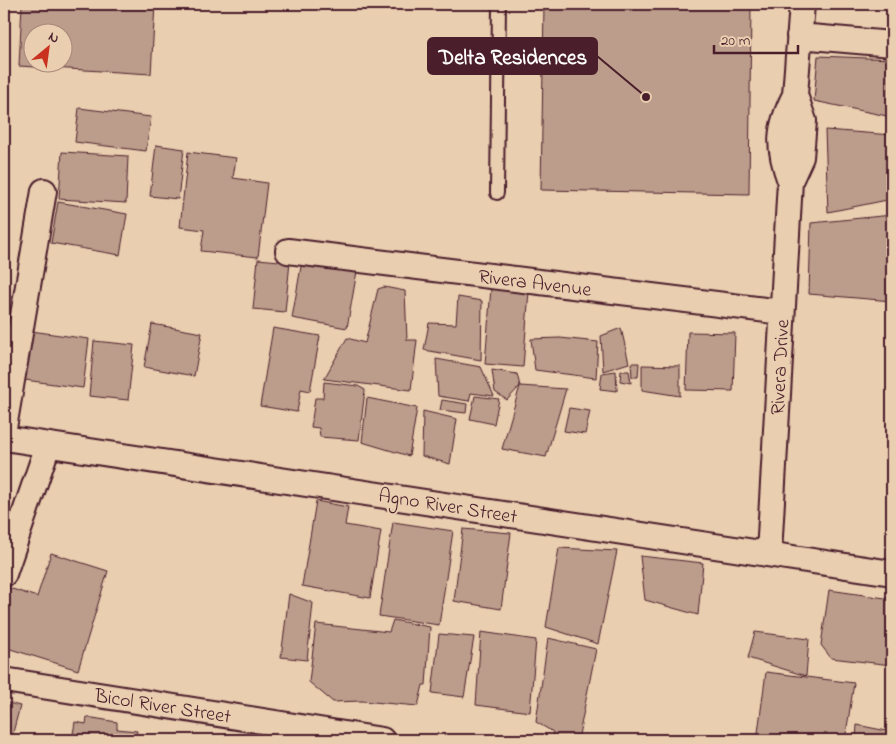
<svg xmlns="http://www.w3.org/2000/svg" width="896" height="744" font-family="'Indie Flower',sans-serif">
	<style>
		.building { fill: #bc9d8b; stroke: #4a1f2b; fill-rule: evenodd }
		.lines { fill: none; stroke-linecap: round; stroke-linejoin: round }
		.lane-casing { stroke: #4a1f2b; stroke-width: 16 }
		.street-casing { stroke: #4a1f2b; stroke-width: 28 }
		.lane { stroke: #e9ceb0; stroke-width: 12 }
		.street { stroke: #e9ceb0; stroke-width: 24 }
		.labels { text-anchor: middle; stroke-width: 4; stroke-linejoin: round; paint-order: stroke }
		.street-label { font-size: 20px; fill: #4a1f2b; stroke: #e9ceb0 }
		.leader { fill: none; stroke: #4a1f2b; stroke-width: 2 }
		.callout-dot { fill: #4a1f2b; stroke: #e9ceb0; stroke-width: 2 }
		.callout { fill: #4a1f2b; stroke: #4a1f2b; stroke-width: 2 }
		.callout-label { font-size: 21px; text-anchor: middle; font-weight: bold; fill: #fff }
	</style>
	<rect width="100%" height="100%" fill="#e9ceb0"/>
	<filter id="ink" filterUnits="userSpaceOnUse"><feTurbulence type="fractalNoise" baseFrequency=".02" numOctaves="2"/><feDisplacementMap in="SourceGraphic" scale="10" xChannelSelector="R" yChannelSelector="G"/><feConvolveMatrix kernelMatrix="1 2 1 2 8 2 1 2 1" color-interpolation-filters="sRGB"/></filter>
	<g filter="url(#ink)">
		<path class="building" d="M22,4H155L151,74L19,66ZM32,32H62V62H32Z
			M544,4H751L749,194L541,190Z
			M818,56L892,59V117L814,101Z
			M79,108L151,117L146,151L75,142Z
			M825,130L892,135V199L828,212Z
			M156,145L184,149L178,199L150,196Z
			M62,152L128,156L126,203L59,199Z
			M188,152L236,158L233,178L267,183L258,257L201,251L204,230L180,227Z
			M58,202L127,214L120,255L51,243Z
			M892,215V301L809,294L811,223Z
			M258,259L290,262L285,312L253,309Z
			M302,261L357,271L347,328L292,318Z
			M384,287L405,291L407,340H417L411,390L324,379L347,338L365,343L378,289Z
			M491,288L529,291L523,367L485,364Z
			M458,297L482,301L481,360L424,350L429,323L456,324Z
			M4,305L14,307L4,376Z
			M152,324L202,333L194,376L144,367Z
			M273,328L320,336L310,391L301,389L297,412L260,406Z
			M621,328L629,363L603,371L601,336Z
			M31,331L89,339L83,388L25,380Z
			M688,332L735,333L733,391L686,390Z
			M560,338L598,342L596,378L535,370L531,339Z
			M94,341L134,345L128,400L89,396Z
			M436,359L481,367L494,396L471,393L469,401L438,396Z
			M631,363H639L638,377H632Z
			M642,365L680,366V396L642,390Z
			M492,370L517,374L520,386L507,400L495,392Z
			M616,371L617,391L600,389L602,373Z
			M621,371H629L631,383L620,381Z
			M324,382L358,386L365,390L359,440L320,437L319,428L311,427L315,398H323Z
			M520,386L566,389L546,457L502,449Z
			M475,396L499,399L494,424L470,419Z
			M367,398L417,408L409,456L362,442Z
			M442,400L467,404L466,413L440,410Z
			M569,408L590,411L585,434L564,431Z
			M423,411L457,419L450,464L422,456Z
			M316,501L348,507L345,525L381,531L370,598L302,586Z
			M393,522L453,531L439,625L379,616Z
			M463,529L511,533L501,609L454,601Z
			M559,548L617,551L598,644L546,627Z
			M51,553L108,571L78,670L4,647V605L9,588L37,597Z
			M640,556L703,563L698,615L645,600Z
			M829,590L892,599V665L831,658L821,645Z
			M289,594L313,603L307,660L281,657Z
			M393,620L430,627L426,685H423L418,706L362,701L333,702L309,682L316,624L389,632Z
			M481,632L536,640L530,712L476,705Z
			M755,632L809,639L806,676L748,658Z
			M439,634L474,637L464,697L432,693Z
			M548,638L596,649L578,740H551L553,732L536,722Z
			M766,672L854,683L845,740H757Z
			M4,702L20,706L11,740H4Z
			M87,717L117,722V729L137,731L135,740H72L75,722L86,724Z
			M857,725L887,731L886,740H856Z"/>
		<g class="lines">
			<defs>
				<path id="lane" d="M497,193L499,4"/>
				<path id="street" d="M799,36L892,44
					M790,181L801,157L804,121L795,95L802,4
					M288,251L782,312
					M4,428L44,191
					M4,438L892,573
					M769,554L790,181C777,146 778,128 795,95
					M4,574L48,445
					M4,680L382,740"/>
			</defs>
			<use href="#lane" class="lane-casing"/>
			<use href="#street" class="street-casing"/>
			<use href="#lane" class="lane"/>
			<use href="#street" class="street"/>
		</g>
	</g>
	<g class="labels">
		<g class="street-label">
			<text transform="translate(535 282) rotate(7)" y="7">Rivera Avenue</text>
			<text transform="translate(779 367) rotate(-87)" y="7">Rivera Drive</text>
			<text transform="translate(448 505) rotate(9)" y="7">Agno River Street</text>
			<text transform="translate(163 705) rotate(9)" y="7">Bicol River Street</text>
		</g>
	</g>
	<path class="leader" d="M646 97L597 56"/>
	<circle class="callout-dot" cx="646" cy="97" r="5"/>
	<rect class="callout" x="428" y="38" width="169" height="36" rx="5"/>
	<g class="callout-label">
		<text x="513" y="64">Delta Residences</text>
	</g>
	<rect width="896" height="744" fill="none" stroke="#e9ceb0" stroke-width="20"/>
	<rect x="10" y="10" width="876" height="724" fill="none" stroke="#4a1f2b" stroke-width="2" filter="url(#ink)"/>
	<g transform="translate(48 48) rotate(29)"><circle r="24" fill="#e9ceb0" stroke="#a9887b"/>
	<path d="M0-4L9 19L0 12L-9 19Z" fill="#c8321e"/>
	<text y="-8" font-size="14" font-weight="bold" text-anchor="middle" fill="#4a1f2b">N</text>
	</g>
	<path d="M714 45v8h84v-8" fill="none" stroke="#4a1f2b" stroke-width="2.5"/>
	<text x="721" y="45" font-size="15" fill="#4a1f2b" stroke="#e9ceb0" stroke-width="4" paint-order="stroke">20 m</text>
</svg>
